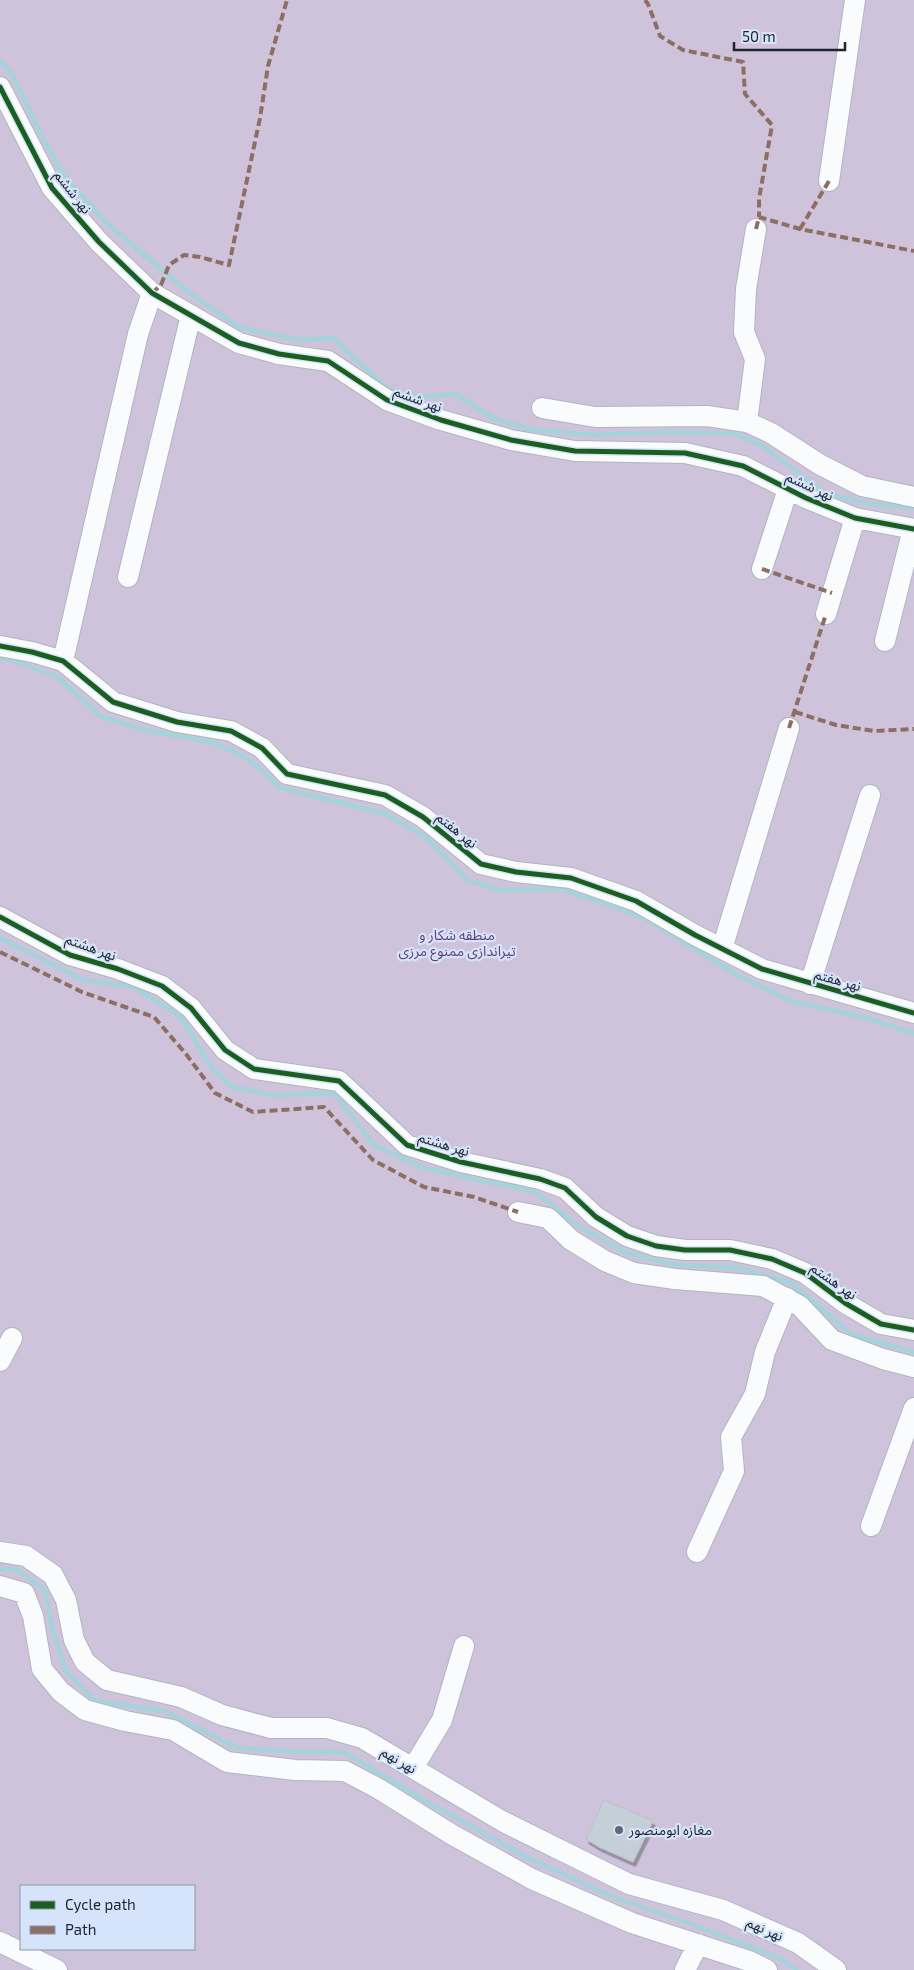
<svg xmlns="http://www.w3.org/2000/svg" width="914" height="1970" font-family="'Exo 2','Noto Sans Arabic',sans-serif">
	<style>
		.green { fill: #cec3db; fill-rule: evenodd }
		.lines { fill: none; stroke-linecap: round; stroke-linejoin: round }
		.stream { stroke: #a4d3d9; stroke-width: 4.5 }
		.building { fill: #c5cfd8; stroke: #b8c2ca; filter: url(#shadow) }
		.minor-casing { stroke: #afb6c0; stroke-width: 22 }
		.minor { stroke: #fafbfd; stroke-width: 20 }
		.quiet { stroke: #8d6e63; stroke-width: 4; stroke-dasharray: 8 4; stroke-linecap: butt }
		.cycleway-casing { stroke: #d5e4fa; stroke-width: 8 }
		.cycleway { stroke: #1b5e20; stroke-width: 5 }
		.poi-dot { fill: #616873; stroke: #d5e4fa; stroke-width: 2 }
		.labels { text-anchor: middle; stroke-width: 4.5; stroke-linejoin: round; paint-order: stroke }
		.street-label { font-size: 14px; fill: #1e252f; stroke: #d5e4fa }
		.park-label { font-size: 14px; fill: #683f73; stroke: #d5e4fa }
		.poi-label { font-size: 14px; fill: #1e252f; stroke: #d5e4fa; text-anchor: start }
	</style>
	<defs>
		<filter id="shadow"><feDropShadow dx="2.5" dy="4.5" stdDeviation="0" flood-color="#0004"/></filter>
	</defs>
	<rect width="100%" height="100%" fill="#dde5f2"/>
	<path class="green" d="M0,0H914V1970H0ZM21,1886H194V1949H21Z"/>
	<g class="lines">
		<path class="stream" d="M0,61L13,75L37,127L64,176L108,224L187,291L239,327L299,340L333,338L389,390L419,397L455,394L495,419L534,430L596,435L675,432L735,434L761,445L825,493L872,504L914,508
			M0,658L12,660L58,677L100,716L145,730L212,742L247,758L281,788L386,814L427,838L467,880L499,890L561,889L610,905L648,920L737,975L791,1001L863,1017L914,1033
			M0,938L83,980L132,986L180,1016L212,1068L232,1087L274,1095L334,1093L374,1145L424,1168L487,1182L532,1190L577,1225L626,1253L677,1265L739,1268L791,1283L851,1334L914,1352
			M0,1569L17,1570L45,1590L53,1632L66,1671L95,1701L165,1711L237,1748L304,1752H344L420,1798L525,1856L608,1895L694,1925L779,1958L797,1970"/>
	</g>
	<path class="building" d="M604,1800L653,1821L633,1862L599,1847L586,1839Z"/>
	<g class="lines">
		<defs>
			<path id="minor" d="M0,87L52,188L99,242L152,293L239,343L279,354L328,361L387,400L441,420L511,440L575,451L685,453L743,466L806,498L855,518L914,529
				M829,181L855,0
				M542,408L595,417L707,416L747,422L771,433L819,464L862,486L914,497
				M747,422L755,359L744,332L746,289L756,229
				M762,569L788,489
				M128,577L191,315
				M826,614L855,518
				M885,641L913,529
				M0,646L32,652L63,661L113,702L177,722L231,731L262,748L287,774L385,795L423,817L481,864L516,872L571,878L636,901L695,935L762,969L914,1013
				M63,661L138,334L152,293
				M0,917L70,955L118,969L162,986L191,1008L225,1050L254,1069L339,1081L407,1145L461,1162L540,1179L565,1188L596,1217L627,1236L656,1246L685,1250H730L772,1259L805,1273L845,1303L881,1324L914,1330
				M722,949L789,728
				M810,984L870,795
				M518,1212L548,1218L571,1240L605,1261L634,1273L675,1279L763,1286L800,1306L832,1340L883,1359L914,1367
				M0,1361L12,1338
				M871,1526L914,1408
				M0,1552L26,1556L53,1575L66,1600L74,1640L85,1662L107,1680L181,1697L222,1715L271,1728H327L362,1738L502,1821L629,1884L723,1910L798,1943L836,1970
				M697,1552L734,1471L731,1437L755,1394L765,1352L787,1298
				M0,1586L24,1593L33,1616L42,1669L61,1692L85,1710L125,1721L173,1730L227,1762L295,1770L345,1771L379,1789L451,1834L532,1879L632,1923L749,1961L767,1970
				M413,1768L442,1720L464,1646
				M0,1942L57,1970
				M685,1970L698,1944"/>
		</defs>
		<use href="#minor" class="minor-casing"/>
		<use href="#minor" class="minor"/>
		<path class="quiet" d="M645,0L648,4L660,36L683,50L743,62L745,94L772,125L759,199V217
			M756,229L759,217L800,229L914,251
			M800,229L829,181
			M152,293L161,285L169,265L184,255L200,257L229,265L260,118L268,66L287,0
			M762,569L832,593
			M795,712L836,725L874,731L914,729
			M789,728L826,614
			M0,952L82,992L154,1017L186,1054L215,1093L253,1112L324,1107L373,1160L424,1187L474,1197L518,1212"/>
		<defs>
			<path id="cycleway" d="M0,87L52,188L99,242L152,293L239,343L279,354L328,361L387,400L441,420L511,440L575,451L685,453L743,466L806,498L855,518L914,529
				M0,646L32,652L63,661L113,702L177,722L231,731L262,748L287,774L385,795L423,817L481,864L516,872L571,878L636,901L695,935L762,969L914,1013
				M0,917L70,955L118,969L162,986L191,1008L225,1050L254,1069L339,1081L407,1145L461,1162L540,1179L565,1188L596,1217L627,1236L656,1246L685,1250H730L772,1259L805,1273L845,1303L881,1324L914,1330"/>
		</defs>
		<use href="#cycleway" class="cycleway-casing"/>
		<use href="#cycleway" class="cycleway"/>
	</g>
	<circle class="poi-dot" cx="619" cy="1830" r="5"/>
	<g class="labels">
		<g class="street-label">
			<text transform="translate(73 192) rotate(52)" y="5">نهر ششم</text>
			<text transform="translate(418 399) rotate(20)" y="5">نهر ششم</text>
			<text transform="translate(810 486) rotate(25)" y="5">نهر ششم</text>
			<text transform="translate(457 830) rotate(39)" y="5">نهر هفتم</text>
			<text transform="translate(91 947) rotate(20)" y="5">نهر هشتم</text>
			<text transform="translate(838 980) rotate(16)" y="5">نهر هفتم</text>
			<text transform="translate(444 1144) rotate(17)" y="5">نهر هشتم</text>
			<text transform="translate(834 1281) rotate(35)" y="5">نهر هشتم</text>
			<text transform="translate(399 1760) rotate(31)" y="5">نهر نهم</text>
			<text transform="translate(765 1929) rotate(24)" y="5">نهر نهم</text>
		</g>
		<g class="park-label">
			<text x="457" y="940">منطقه شکار و<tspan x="457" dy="16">تیراندازی ممنوع مرزی</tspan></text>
		</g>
		<g class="poi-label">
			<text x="629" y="1835">مغازه ابومنصور</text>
		</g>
	</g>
	<rect x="20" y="1885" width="175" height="65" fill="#d5e4fa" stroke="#8c98a9"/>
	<rect x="30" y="1901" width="25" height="8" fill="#1b5e20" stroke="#8c98a9"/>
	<text x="65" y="1910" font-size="15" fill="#1e252f">Cycle path</text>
	<rect x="30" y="1926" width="25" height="8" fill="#8d6e63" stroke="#8c98a9"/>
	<text x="65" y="1935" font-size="15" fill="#1e252f">Path</text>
	<path d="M734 42v8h111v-8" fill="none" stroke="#1e252f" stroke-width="2.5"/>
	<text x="742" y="42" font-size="15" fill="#1e252f" stroke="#d5e4fa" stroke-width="4" paint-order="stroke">50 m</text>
</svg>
